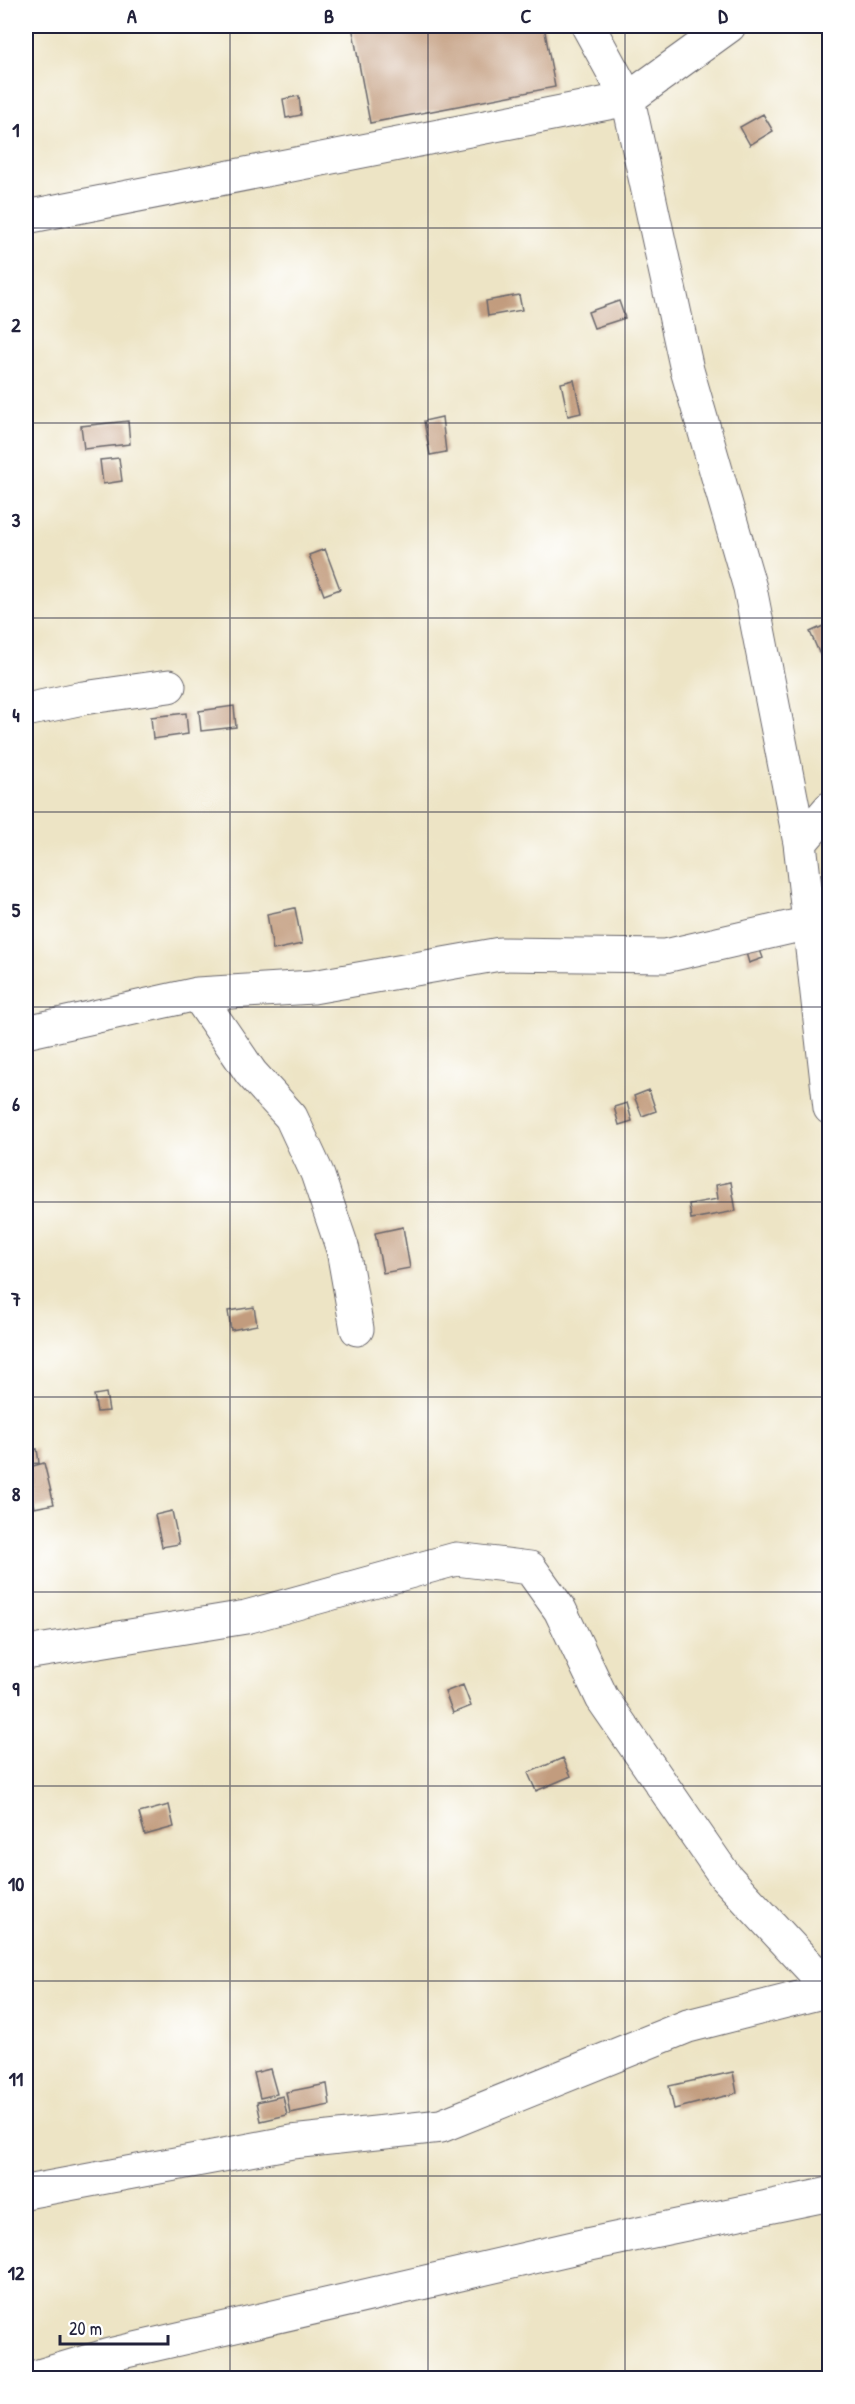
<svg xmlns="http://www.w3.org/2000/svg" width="855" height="2404" font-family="'Patrick Hand',sans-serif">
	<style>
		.building { fill: #c29c7e }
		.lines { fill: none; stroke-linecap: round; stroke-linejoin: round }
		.minor-casing { stroke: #69666b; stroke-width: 35 }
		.minor { stroke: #fff; stroke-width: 33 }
		.grid { fill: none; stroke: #22223b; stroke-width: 1.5; stroke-opacity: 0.55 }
		.neatline { fill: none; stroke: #22223b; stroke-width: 2 }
		.grid-label { font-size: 20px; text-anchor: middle; font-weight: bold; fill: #22223b }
	</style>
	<rect width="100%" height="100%" fill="#fff"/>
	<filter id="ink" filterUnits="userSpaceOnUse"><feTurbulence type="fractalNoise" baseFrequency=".0167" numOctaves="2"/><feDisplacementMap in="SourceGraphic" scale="12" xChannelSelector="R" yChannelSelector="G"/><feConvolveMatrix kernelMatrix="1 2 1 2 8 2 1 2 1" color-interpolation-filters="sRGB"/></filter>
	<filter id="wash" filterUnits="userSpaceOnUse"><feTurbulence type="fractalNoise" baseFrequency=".008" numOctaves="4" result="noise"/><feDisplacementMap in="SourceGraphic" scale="24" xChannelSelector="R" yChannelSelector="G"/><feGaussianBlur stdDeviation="1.35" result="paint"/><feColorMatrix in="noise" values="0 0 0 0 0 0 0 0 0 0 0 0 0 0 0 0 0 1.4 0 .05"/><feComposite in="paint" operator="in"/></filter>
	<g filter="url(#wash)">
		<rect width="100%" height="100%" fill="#ede4c5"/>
		<g id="blocks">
			<path class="building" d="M352,26H544L555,87L370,123Z
				M299,96L301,115L286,118L283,99Z
				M763,114L773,131L750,145L740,127Z
				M519,295L522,310L488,316L486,301Z
				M619,301L625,318L594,328L588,312Z
				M574,380L581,413L568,416L561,383Z
				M442,417L446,452L430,455L424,421Z
				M128,421L130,444L84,449L81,426Z
				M119,458L122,481L103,484L100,460Z
				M325,549L340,589L324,595L309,555Z
				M830,623V653L821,657L810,632Z
				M234,706L236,727L201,731L199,711Z
				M186,713L188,734L153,739L151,717Z
				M295,908L302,944L273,950L267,914Z
				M757,942L763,958L749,963L744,946Z
				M649,1090L656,1111L642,1116L634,1096Z
				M627,1103L632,1121L619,1125L614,1107Z
				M731,1182L736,1211L691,1219L689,1204L718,1199L716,1185Z
				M403,1227L410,1268L383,1273L375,1233Z
				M254,1307L257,1325L231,1330L228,1311Z
				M106,1393L109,1411L97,1412L94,1395Z
				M37,1449L39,1463L26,1464V1451Z
				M44,1463L54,1504L34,1508L26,1468Z
				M172,1511L179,1544L162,1547L155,1515Z
				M463,1685L471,1706L453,1713L445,1692Z
				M563,1758L571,1776L536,1791L528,1773Z
				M169,1805L174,1827L145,1835L139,1813Z
				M270,2069L277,2094L260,2098L254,2073Z
				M733,2072L737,2093L674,2109L669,2086Z
				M327,2084L330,2105L290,2113L286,2092Z
				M283,2096L287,2115L261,2121L257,2102Z
				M827,2302H830V2320H827Z"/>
		</g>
	</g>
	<g filter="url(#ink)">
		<use href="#blocks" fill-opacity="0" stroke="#69666b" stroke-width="1.5"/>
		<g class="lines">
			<defs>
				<path id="minor" d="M588,26L628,99L687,370L750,588L800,843L830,1108
					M26,217L628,99L729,26
					M26,710L83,698L169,686
					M800,843L830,808
					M197,994L251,1073L291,1117L317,1173L343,1250L357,1329
					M26,1032L197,994L313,987L500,954L665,956L809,923
					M26,1653L246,1617L456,1559L530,1568L560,1610L602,1698L725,1876L830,1989
					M26,2192L292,2142L441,2126L688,2026L830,1990
					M32,2378L109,2355L586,2245L830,2194"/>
			</defs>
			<use href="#minor" class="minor-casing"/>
			<use href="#minor" class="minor"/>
		</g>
	</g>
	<path class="grid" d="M230,26V2378M428,26V2378M625,26V2378M26,228H830M26,423H830M26,618H830M26,812H830M26,1007H830M26,1202H830M26,1397H830M26,1592H830M26,1786H830M26,1981H830M26,2176H830"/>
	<rect width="855" height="2404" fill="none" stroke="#fff" stroke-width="66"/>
	<path d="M60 2335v9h108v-9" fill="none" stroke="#22223b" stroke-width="3"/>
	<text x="69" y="2335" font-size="18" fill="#22223b" stroke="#ffffff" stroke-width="4.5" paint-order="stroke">20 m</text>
	<rect x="33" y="33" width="789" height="2338" class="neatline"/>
	<g class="grid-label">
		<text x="132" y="23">A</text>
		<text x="329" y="23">B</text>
		<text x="526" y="23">C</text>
		<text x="723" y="23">D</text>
		<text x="16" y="137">1</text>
		<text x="16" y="332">2</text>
		<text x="16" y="527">3</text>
		<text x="16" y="722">4</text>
		<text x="16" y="917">5</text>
		<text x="16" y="1111">6</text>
		<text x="16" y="1306">7</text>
		<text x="16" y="1501">8</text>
		<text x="16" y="1696">9</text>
		<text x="16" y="1891">10</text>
		<text x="16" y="2086">11</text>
		<text x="16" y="2280">12</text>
	</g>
</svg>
